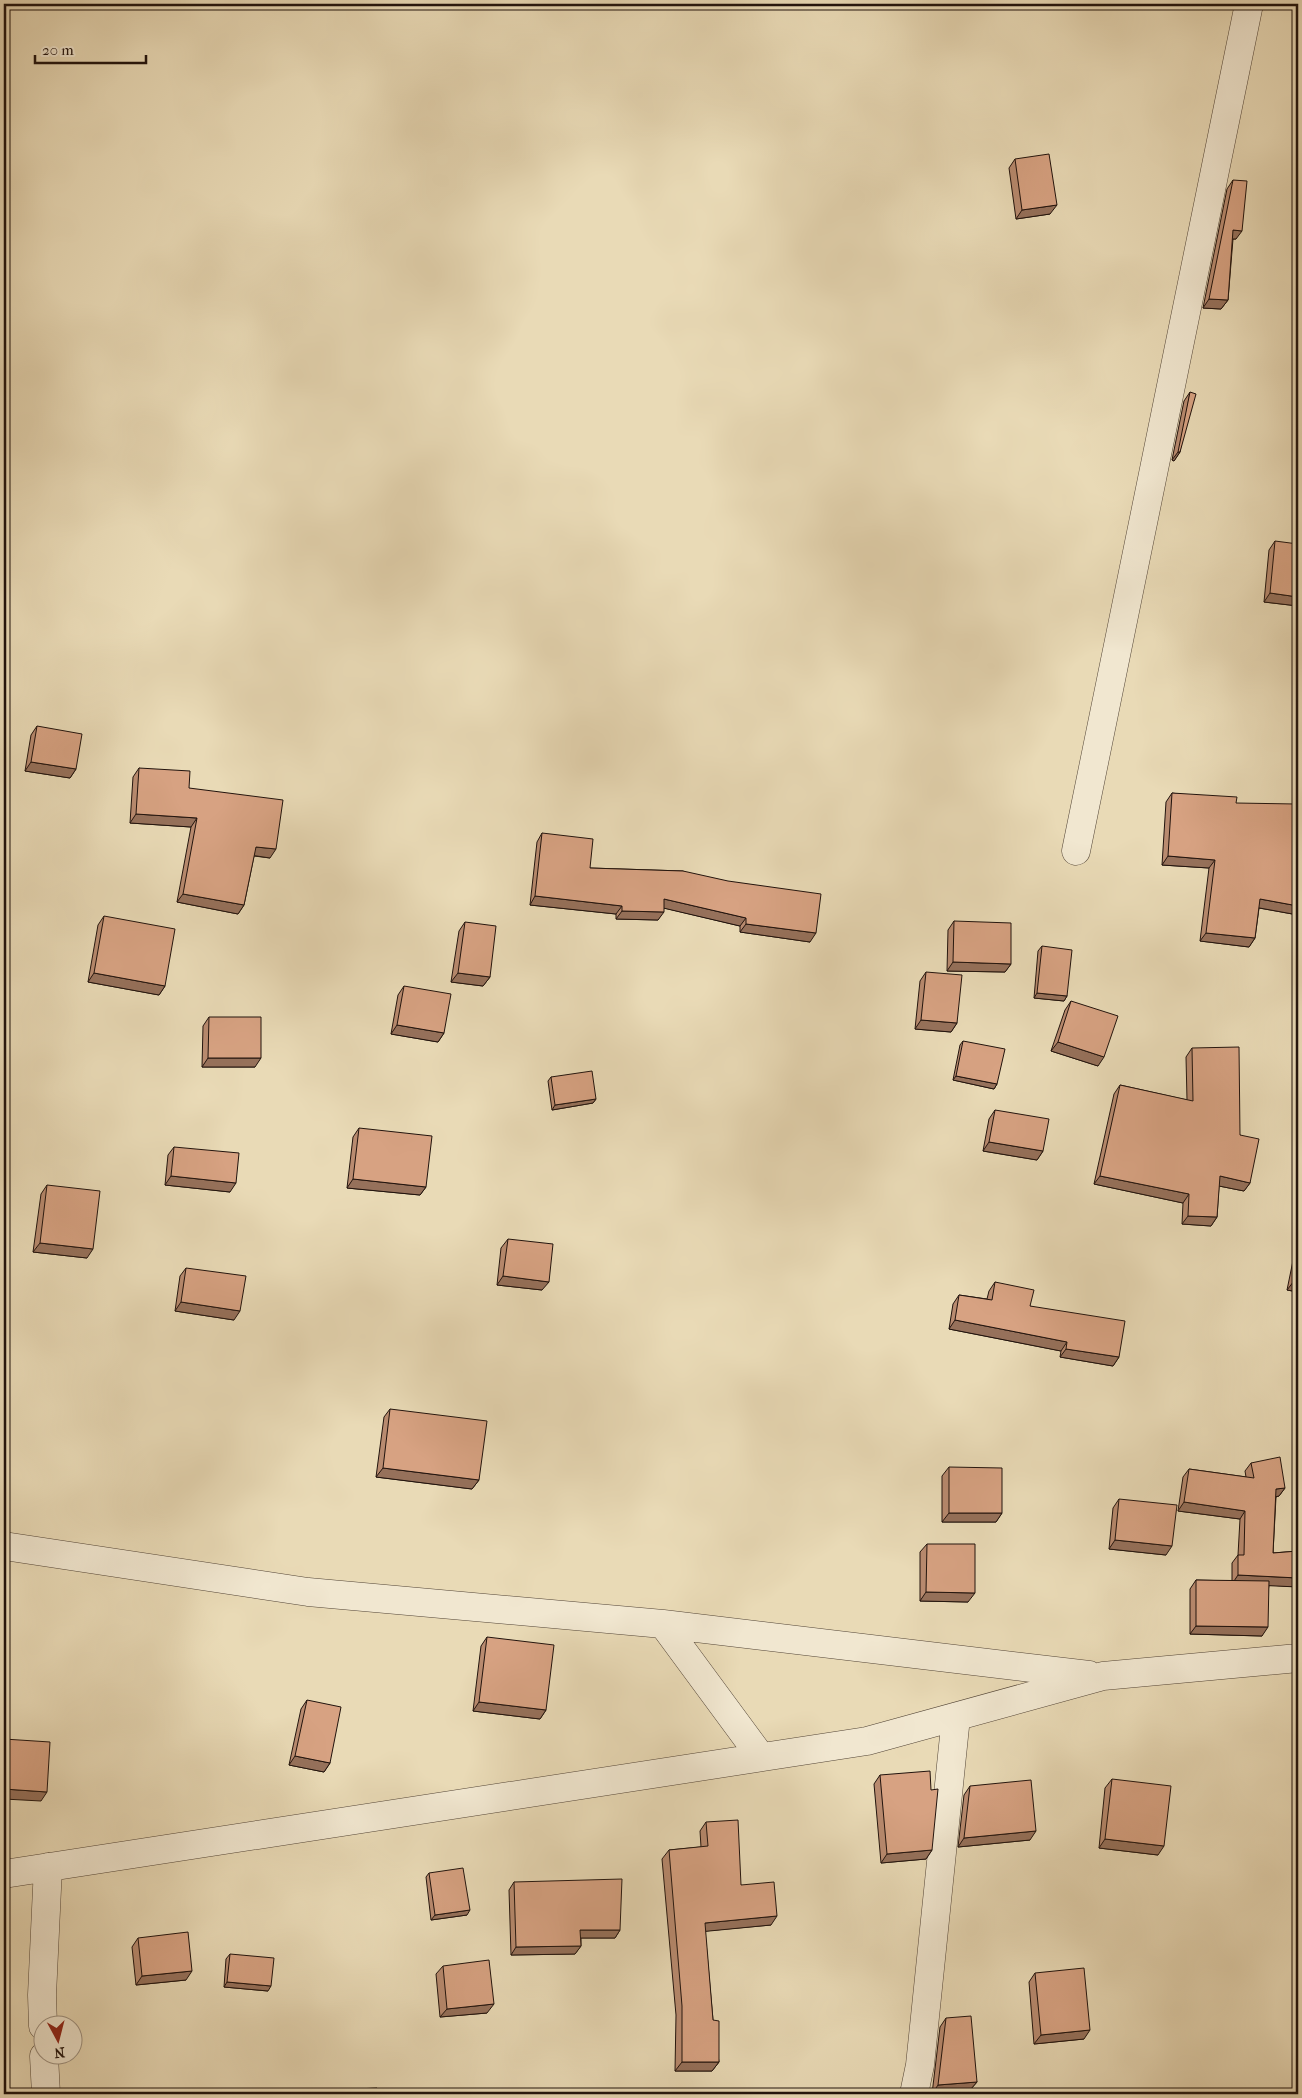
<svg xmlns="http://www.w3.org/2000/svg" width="1302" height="2098" font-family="'IM FELL French Canon',serif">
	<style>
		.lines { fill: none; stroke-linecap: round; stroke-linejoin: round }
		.minor-casing { stroke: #534537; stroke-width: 29 }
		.minor { stroke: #f1e7d0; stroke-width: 28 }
		.wall { fill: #b98b70; stroke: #21130d }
		.shaded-wall { fill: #96715b; stroke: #21130d }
		.building { fill: #d7a282; stroke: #21130d }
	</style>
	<rect width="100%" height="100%" fill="#e9dab6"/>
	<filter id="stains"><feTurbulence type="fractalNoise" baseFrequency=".004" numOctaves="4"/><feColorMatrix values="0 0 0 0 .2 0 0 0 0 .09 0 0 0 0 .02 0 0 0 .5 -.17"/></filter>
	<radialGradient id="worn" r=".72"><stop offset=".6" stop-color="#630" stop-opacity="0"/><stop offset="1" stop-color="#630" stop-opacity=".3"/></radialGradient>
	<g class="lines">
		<defs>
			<path id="minor" d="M1076,851L1249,4
				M4,1546L308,1592L663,1624L1089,1675
				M663,1624L761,1757
				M4,1874L867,1741L1103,1676L1298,1658
				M43,2026L42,1995L48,1867
				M44,2056L46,2094
				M914,2094L920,2065L956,1717"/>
		</defs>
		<use href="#minor" class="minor-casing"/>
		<use href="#minor" class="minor"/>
	</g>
	<path class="wall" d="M1015,159L1050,214L1016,219L1009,168Z
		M1233,180L1236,239H1233L1228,300L1221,309L1203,308L1227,189Z
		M1190,392L1180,452L1174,461L1172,460L1184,401Z
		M1275,541L1298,606L1264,602L1269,550Z
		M37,726L76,769L70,778L25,771L31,735Z
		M139,768L189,788L270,858L254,856L244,905L238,914L177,902L191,827L130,823L133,777Z
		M1172,793L1236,803L1294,870L1298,871V915L1259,908L1255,938L1249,947L1200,941L1209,868L1162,865L1166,802Z
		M542,833L590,868L683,871L810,942L740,932V926L664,908L658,920L616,919V914L530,905L537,842Z
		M104,916L165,986L159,995L88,982L98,925Z
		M954,921L1011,964L1005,972L947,971L948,930Z
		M465,922L490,977L483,986L451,982L459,931Z
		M1042,946L1067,996L1064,1001L1034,998L1038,951Z
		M926,972L957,1023L951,1032L915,1029L920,981Z
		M404,986L444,1033L438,1042L391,1034L398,995Z
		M1071,1001L1098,1066L1051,1051L1065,1010Z
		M209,1017L255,1067H202L203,1026Z
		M963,1041L997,1084L994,1089L953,1080L960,1045Z
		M1192,1048L1240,1135L1250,1183L1244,1191L1219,1186L1217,1217L1211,1226L1182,1224L1183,1203L1094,1184L1114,1094L1120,1085L1187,1100L1186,1057Z
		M551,1077L596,1099L593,1103L552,1110L548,1081Z
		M995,1110L1043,1151L1037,1160L983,1151L989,1119Z
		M359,1128L426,1187L420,1195L347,1188L353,1137Z
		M174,1147L230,1192L165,1185L168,1155Z
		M47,1185L87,1258L33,1252L41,1194Z
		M508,1239L542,1290L497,1285L501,1248Z
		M1298,1243V1292L1287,1290L1296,1246Z
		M186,1268L234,1320L175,1311L180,1276Z
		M995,1282L1030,1306L1119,1357L1113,1366L1060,1357L1061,1351L949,1329L953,1304L959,1295L987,1299L989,1291Z
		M390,1409L479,1480L472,1489L376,1477L384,1417Z
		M1251,1463L1285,1488L1279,1496L1276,1497L1273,1553L1298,1551V1587L1269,1585L1262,1636L1190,1634V1589L1196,1580L1232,1581V1563L1238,1555L1240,1519L1178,1511L1183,1477L1189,1469L1246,1477L1245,1471Z
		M949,1467L1002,1513L996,1522H942V1476Z
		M1119,1499L1166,1555L1109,1549L1113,1508Z
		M927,1544L968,1602L920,1601V1552Z
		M487,1637L546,1710L540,1719L473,1711L481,1646Z
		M307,1700L330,1763L324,1772L289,1765L301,1709Z
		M880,1775L932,1850L926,1859L881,1863L874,1784Z
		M1112,1779L1158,1855L1099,1848L1105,1788Z
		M970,1786L1030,1840L958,1847L964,1795Z
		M706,1822L741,1885L771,1925L705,1931L713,2020L719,2062L712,2071H675L676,2015L662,1859L669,1850L701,1847L700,1831Z
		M429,1873L467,1915L431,1920L426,1877Z
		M514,1882L620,1930L615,1938H581V1946L575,1954L511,1955L509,1890Z
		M138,1938L186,1980L136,1985L132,1947Z
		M230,1954L268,1991L224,1987L226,1959Z
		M443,1966L487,2013L440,2017L436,1974Z
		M1035,1973L1084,2039L1034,2044L1029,1982Z
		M946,2018L977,2082L970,2090L932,2094L940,2027Z"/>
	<path class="shaded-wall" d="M1057,205L1050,214L1016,219L1022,210Z
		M1233,230L1242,231L1236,239H1227Z
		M1209,299L1228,300L1221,309L1203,308Z
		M1178,452H1180L1174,461L1172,460Z
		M1270,593L1298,597V606L1264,602Z
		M31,762L76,769L70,778L25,771Z
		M136,814L197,818L191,827L130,823Z
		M256,847L276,849L270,858L250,855Z
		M1168,856L1215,860L1209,868L1162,865Z
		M183,894L244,905L238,914L177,902Z
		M535,896L622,906L616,914L530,905Z
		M664,899L746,918L740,926L659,907Z
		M1260,899L1298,906V915L1254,907Z
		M622,911L664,912L658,920L616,919Z
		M746,924L816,933L810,942L740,932Z
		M1206,933L1255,938L1249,947L1200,941Z
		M953,962L1011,964L1005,972L947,971Z
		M94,973L165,986L159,995L88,982Z
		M458,973L490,977L483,986L451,982Z
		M1037,993L1067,996L1064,1001L1034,998Z
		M921,1020L957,1023L951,1032L915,1029Z
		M397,1025L444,1033L438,1042L391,1034Z
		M1058,1042L1104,1057L1098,1066L1051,1051Z
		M208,1058H261L255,1067H202Z
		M956,1076L997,1084L994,1089L953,1080Z
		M596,1099L593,1103L552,1110L555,1105Z
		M989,1142L1043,1151L1037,1160L983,1151Z
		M171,1176L236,1183L230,1192L165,1185Z
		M1100,1176L1189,1194L1183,1203L1094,1184Z
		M1220,1176L1250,1183L1244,1191L1214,1185Z
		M353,1179L426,1187L420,1195L347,1188Z
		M1188,1216L1217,1217L1211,1226L1182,1224Z
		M40,1243L93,1249L87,1258L33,1252Z
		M503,1276L549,1282L542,1290L497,1285Z
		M1294,1281L1298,1282V1292L1287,1290Z
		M181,1302L240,1311L234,1320L175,1311Z
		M955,1320L1067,1342L1061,1351L949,1329Z
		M1066,1349L1119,1357L1113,1366L1060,1357Z
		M383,1468L479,1480L472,1489L376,1477Z
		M1285,1488L1279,1496L1270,1498L1276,1489Z
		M1184,1502L1245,1511L1240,1519L1178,1511Z
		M949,1513H1002L996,1522H942Z
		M1115,1540L1172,1546L1166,1555L1109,1549Z
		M1238,1575L1298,1578V1587L1232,1584Z
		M926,1592L975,1593L968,1602L920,1601Z
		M1196,1626L1268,1627L1262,1636L1190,1634Z
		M479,1702L546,1710L540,1719L473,1711Z
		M295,1756L330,1763L324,1772L289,1765Z
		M4,1789L47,1792L41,1801L4,1799Z
		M1036,1831L1030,1840L958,1847L964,1838Z
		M1105,1839L1164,1846L1158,1855L1099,1848Z
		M932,1850L926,1859L881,1863L887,1854Z
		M470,1910L467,1915L431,1920L435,1915Z
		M777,1916L771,1925L699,1932L705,1923Z
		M580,1930H620L615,1938H575Z
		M581,1946L575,1954L511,1955L516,1947Z
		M192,1971L186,1980L136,1985L142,1976Z
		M227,1982L271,1986L268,1991L224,1987Z
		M494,2004L487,2013L440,2017L447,2009Z
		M1090,2030L1084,2039L1034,2044L1041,2035Z
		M682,2062H719L712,2071H675Z
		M977,2082L970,2090L932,2094L938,2085Z"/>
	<path class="building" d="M1049,154L1057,205L1022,210L1015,159Z
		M1233,180L1247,181L1242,231L1233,230L1228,300L1209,299Z
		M1190,392L1196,394L1180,452H1178Z
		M1275,541L1298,544V597L1270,593Z
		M37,726L82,734L76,769L31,762Z
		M139,768L190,771L189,788L283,800L276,849L256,847L244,905L183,894L197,818L136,814Z
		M1172,793L1237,797L1236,803L1295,804L1294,870L1298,871V906L1260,899L1255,938L1206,933L1215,860L1168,856Z
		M542,833L593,839L590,868L683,871L728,881L821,894L816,933L746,924V918L664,899V912L622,911V906L535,896Z
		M104,916L175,929L165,986L94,973Z
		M954,921L1011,923V964L953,962Z
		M465,922L496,926L490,977L458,973Z
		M1042,946L1072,950L1067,996L1037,993Z
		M926,972L962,975L957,1023L921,1020Z
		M404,986L451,994L444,1033L397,1025Z
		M1071,1001L1118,1016L1104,1057L1058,1042Z
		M209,1017H261V1058H208Z
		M963,1041L1005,1049L997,1084L956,1076Z
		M1239,1047L1240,1135L1259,1139L1250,1183L1220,1176L1217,1217L1188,1216L1189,1194L1100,1176L1120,1085L1193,1101L1192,1048Z
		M592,1071L596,1099L555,1105L551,1077Z
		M995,1110L1049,1119L1043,1151L989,1142Z
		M359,1128L432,1136L426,1187L353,1179Z
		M174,1147L239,1153L236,1183L171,1176Z
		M47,1185L100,1191L93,1249L40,1243Z
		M508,1239L553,1244L549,1282L503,1276Z
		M1298,1257V1282L1294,1281Z
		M186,1268L246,1276L240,1311L181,1302Z
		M995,1282L1034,1290L1030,1306L1125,1321L1119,1357L1066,1349L1067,1342L955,1320L959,1295L992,1300Z
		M390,1409L487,1421L479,1480L383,1468Z
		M1280,1457L1285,1488L1276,1489L1273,1553L1298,1551V1578L1238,1575V1555H1244L1245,1511L1184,1502L1189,1469L1254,1478L1251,1463Z
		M949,1467L1002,1468V1513H949Z
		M1119,1499L1177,1505L1172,1546L1115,1540Z
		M927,1544H975V1593L926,1592Z
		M1196,1580L1269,1581L1268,1627L1196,1626Z
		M4,1594L9,1595L4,1631Z
		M487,1637L554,1645L546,1710L479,1702Z
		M307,1700L341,1707L330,1763L295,1756Z
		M4,1739L50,1742L47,1792L4,1789Z
		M930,1771L931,1790L938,1789L932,1850L887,1854L880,1775Z
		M1112,1779L1171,1786L1164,1846L1105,1839Z
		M1031,1780L1036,1831L964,1838L970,1786Z
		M738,1820L741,1885L774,1882L777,1916L705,1923L713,2020L719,2021V2062H682V2006L669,1850L708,1846L706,1822Z
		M463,1868L470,1910L435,1915L429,1873Z
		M622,1879L620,1930H580L581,1946L516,1947L514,1882Z
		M188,1932L192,1971L142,1976L138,1938Z
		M230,1954L274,1958L271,1986L227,1982Z
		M489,1960L494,2004L447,2009L443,1966Z
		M1084,1968L1090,2030L1041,2035L1035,1973Z
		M971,2016L977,2082L938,2085L946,2018Z
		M377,2088V2094H336V2090Z
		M144,2090V2094H109V2092Z"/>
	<rect width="1302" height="2098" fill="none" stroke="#e9dab6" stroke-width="20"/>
	<rect x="5" y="5" width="1292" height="2088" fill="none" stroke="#21130d" stroke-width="2.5"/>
	<rect x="10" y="10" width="1282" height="2078" fill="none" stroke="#21130d"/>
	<g transform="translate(58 2040) rotate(173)"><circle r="24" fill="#f1e7d0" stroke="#9e9282"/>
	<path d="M0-4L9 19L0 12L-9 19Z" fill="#8f2418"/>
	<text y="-8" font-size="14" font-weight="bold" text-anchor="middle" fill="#21130d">N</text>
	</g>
	<path d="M35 55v8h111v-8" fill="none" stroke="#21130d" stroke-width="2.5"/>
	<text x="42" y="55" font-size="15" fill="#21130d" stroke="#f1e7d0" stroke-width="4" paint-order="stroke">20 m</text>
	<rect width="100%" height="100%" filter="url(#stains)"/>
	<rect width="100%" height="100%" fill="url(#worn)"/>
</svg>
